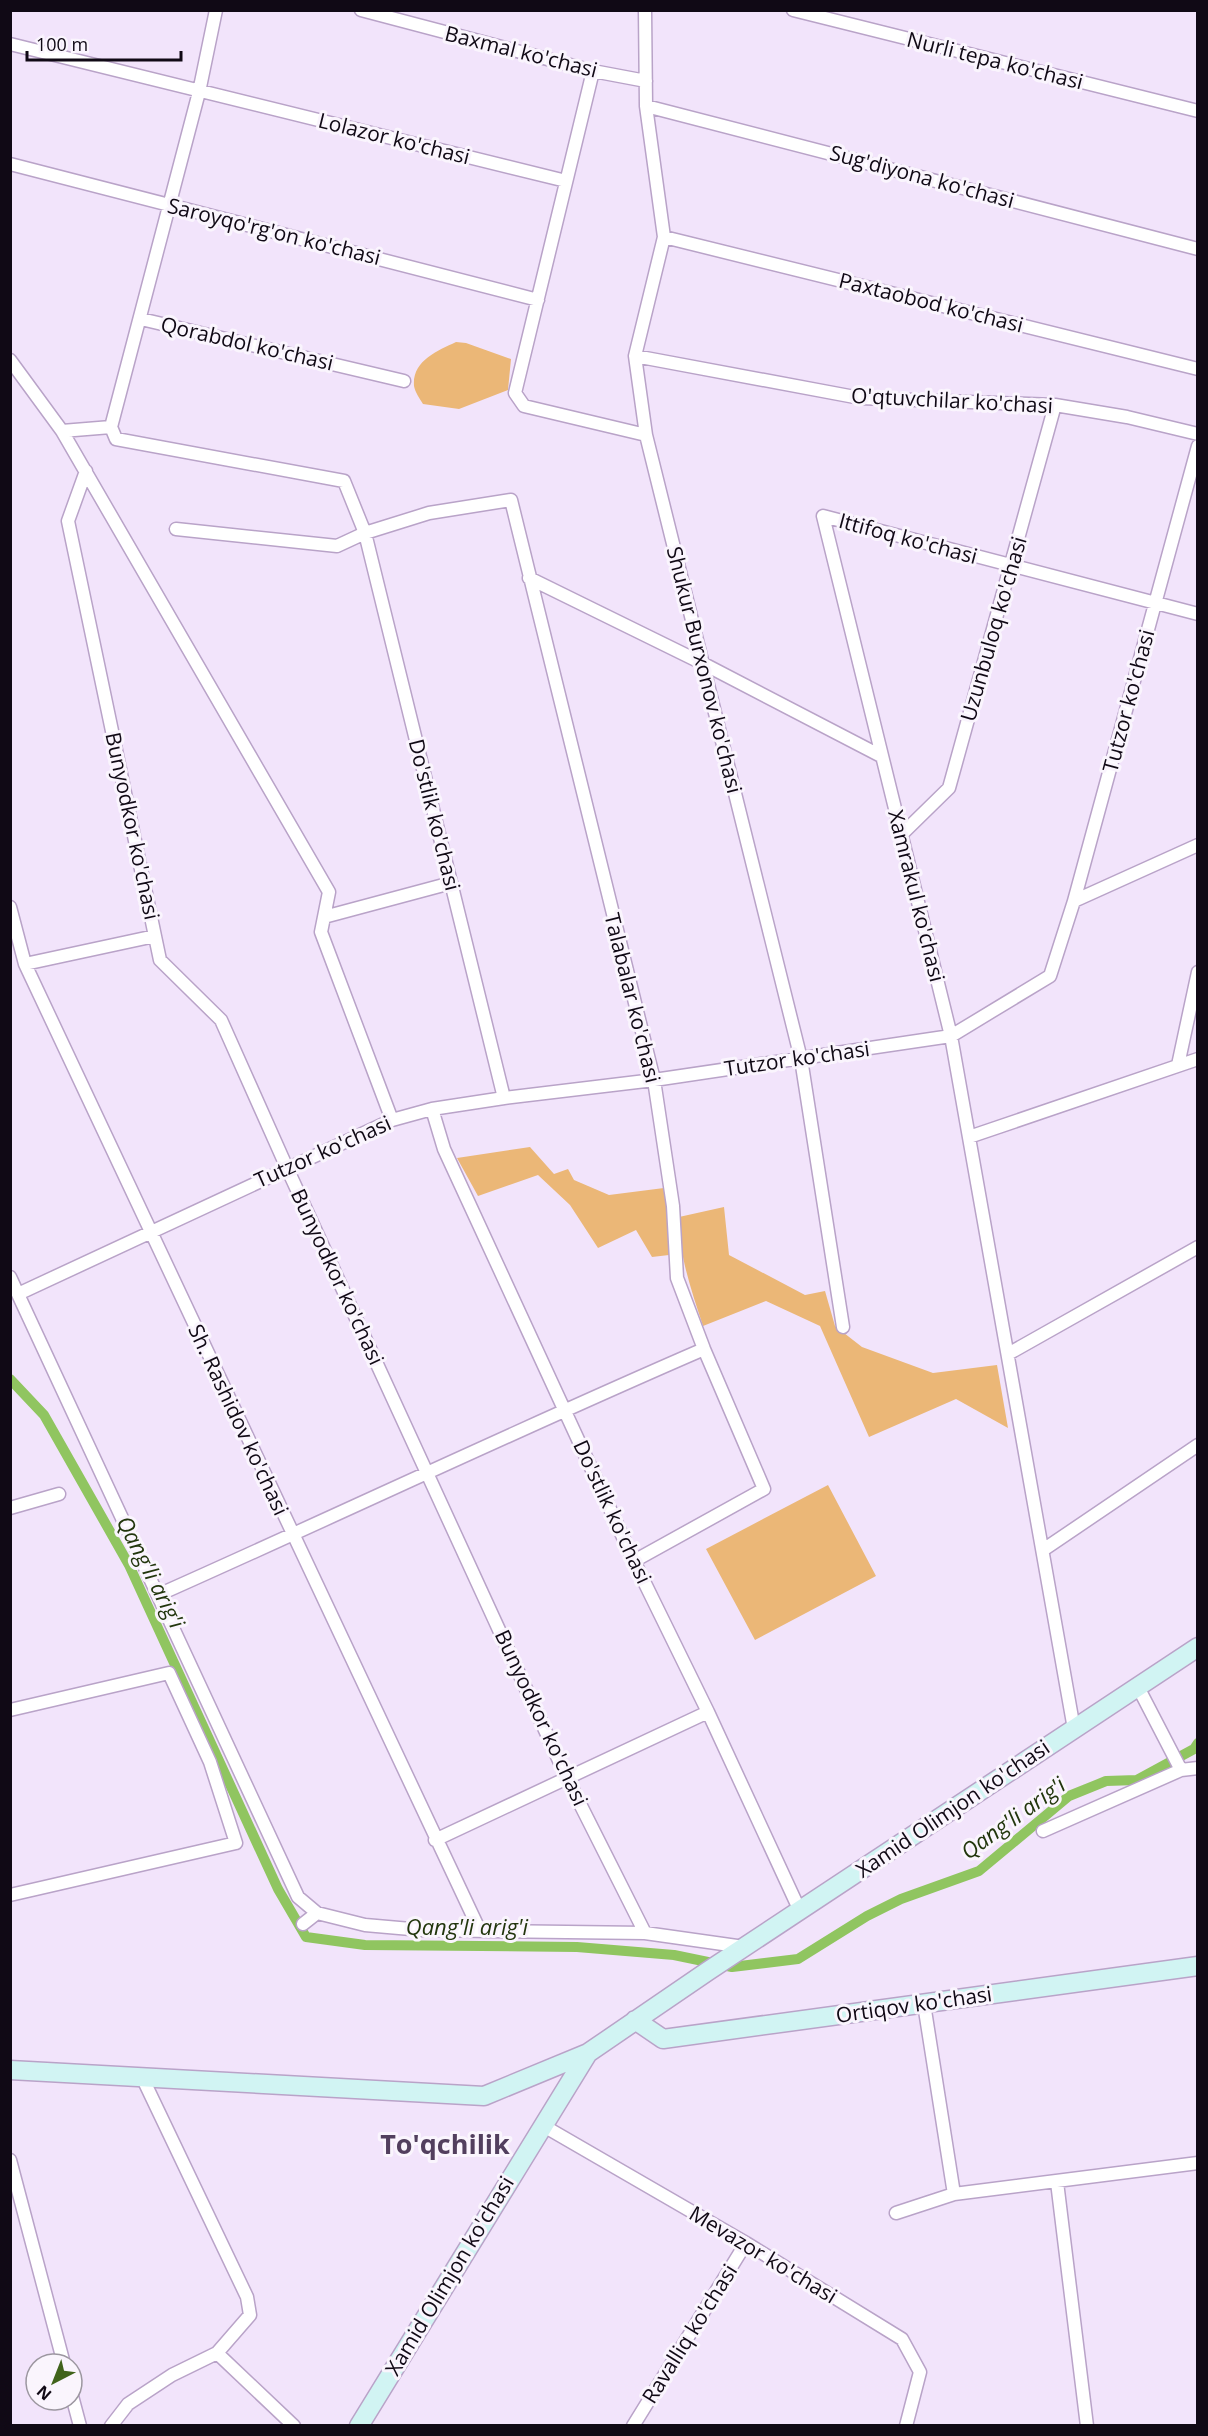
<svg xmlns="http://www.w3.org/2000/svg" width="1208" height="2436" font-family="'Open Sans',sans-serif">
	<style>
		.green { fill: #ebb777 }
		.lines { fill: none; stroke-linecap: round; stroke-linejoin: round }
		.canal { stroke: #90c560; stroke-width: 10 }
		.street-casing { stroke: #b9a3c8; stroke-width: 15 }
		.secondary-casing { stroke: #b9a3c8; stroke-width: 21 }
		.street { stroke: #fff; stroke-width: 12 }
		.secondary { stroke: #d1f4f3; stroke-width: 18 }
		.labels { text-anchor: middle; stroke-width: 6; stroke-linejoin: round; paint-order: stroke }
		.street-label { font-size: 21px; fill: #100915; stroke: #faf5fd }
		.water-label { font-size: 22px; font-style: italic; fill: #22360d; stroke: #faf5fd }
		.district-label { font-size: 27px; font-weight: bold; fill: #523f5e; stroke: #faf5fd }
	</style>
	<rect width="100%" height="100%" fill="#f2e4fb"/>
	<path class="green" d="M456,342L466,343L511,359L508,390L459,409L423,404C420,399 415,392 414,386C412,361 437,351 456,342Z
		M530,1147L554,1174L568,1169L574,1180L609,1195L664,1188L668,1205L669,1255L652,1257L636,1230L598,1248L570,1205L538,1175L478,1196L457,1158Z
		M724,1207L729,1255L805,1295L825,1291L835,1326L862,1347L933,1373L997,1365L1008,1428L956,1399L869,1437L820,1326L766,1301L703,1326C691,1289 679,1256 679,1217Z
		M828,1485L876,1576L755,1640L706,1549Z"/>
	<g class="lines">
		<path class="canal" d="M10,1379L44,1415L129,1565L278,1889L306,1937L365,1945L577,1947L674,1955L732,1967L798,1959L867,1916L901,1899L979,1871L1069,1796L1106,1781L1137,1780L1194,1749L1198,1743"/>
		<defs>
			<path id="street" d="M361,10L593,71L646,81
				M645,10L646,106L664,237L635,356L646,435L801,1059L843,1327
				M793,10L1198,111
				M10,44L566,181
				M593,71L515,393L524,406L646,435
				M646,106L1198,249
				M10,164L538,300
				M664,237L1198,369
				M141,319L404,381
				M635,356L860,398L1055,405L1127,417L1198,434
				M10,360L62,431L329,892L321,932L392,1120
				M111,427L116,439L344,481L365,533L504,1098
				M62,431L111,427L199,92L216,10
				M86,471L68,521L160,960L221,1020L287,1168L567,1778L645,1933
				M176,529L337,546L365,533L429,513L511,500L654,1080L673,1206L677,1278L704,1349L764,1489L634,1561
				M529,578L702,663L881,756
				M902,834L949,788L1055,405
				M1074,901L1198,845
				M10,907L25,964L479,1929
				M324,917L451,883
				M25,964L155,936
				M1178,1065L1198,972
				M432,1109L444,1149L634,1561L708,1712L800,1911
				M969,1137L1198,1059
				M10,1277L298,1897L317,1913
				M18,1294L392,1120L432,1109L504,1098L654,1080L951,1036L1050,976L1074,901L1198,446
				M1008,1354L1198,1247
				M10,1508L59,1494
				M1043,1550L1198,1445
				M158,1595C340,1514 521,1428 704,1349
				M1138,1687L1181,1770
				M10,1710L169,1673L210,1762L236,1843L10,1895
				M1074,1729L951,1036L823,516L1198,614
				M1043,1831L1181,1770L1198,1768
				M435,1840L708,1712
				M303,1924L317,1913L365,1925L422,1930L645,1933L744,1947
				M924,2004L954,2194
				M542,2125L746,2243L902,2339L920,2372L906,2426
				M10,2160L64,2364
				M1057,2182L1087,2426
				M896,2213L954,2194L1198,2163
				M217,2353L294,2426
				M72,2396L80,2426
				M111,2426L128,2404L172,2375L217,2353L250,2315L247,2297L143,2079
				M633,2426L746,2243"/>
			<path id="secondary" d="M635,2020L663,2039L1198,1966
				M10,2070L484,2096L588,2053
				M359,2426L588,2053L708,1971L1198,1647"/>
		</defs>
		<use href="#street" class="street-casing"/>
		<use href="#secondary" class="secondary-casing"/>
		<use href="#street" class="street"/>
		<use href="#secondary" class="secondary"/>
	</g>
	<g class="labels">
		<g class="street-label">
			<text transform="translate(521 52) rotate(14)" y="7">Baxmal ko'chasi</text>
			<text transform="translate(995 61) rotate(14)" y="7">Nurli tepa ko'chasi</text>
			<text transform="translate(394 139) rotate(14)" y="7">Lolazor ko'chasi</text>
			<text transform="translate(922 177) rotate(15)" y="7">Sug'diyona ko'chasi</text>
			<text transform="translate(274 232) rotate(14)" y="7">Saroyqo'rg'on ko'chasi</text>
			<text transform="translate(931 303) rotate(14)" y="7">Paxtaobod ko'chasi</text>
			<text transform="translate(247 344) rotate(13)" y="7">Qorabdol ko'chasi</text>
			<text transform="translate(952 401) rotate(3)" y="7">O'qtuvchilar ko'chasi</text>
			<text transform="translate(908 539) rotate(15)" y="7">Ittifoq ko'chasi</text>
			<text transform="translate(994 629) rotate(-74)" y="7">Uzunbuloq ko'chasi</text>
			<text transform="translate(704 670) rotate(76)" y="7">Shukur Burxonov ko'chasi</text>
			<text transform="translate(1129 701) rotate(-75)" y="7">Tutzor ko'chasi</text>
			<text transform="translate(434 815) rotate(76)" y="7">Do'stlik ko'chasi</text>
			<text transform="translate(132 826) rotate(78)" y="7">Bunyodkor ko'chasi</text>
			<text transform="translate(916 896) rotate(76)" y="7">Xamrakul ko'chasi</text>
			<text transform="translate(632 998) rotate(76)" y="7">Talabalar ko'chasi</text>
			<text transform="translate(797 1059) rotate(-8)" y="7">Tutzor ko'chasi</text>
			<text transform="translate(323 1152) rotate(-24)" y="7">Tutzor ko'chasi</text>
			<text transform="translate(337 1277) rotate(65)" y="7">Bunyodkor ko'chasi</text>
			<text transform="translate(238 1420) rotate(65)" y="7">Sh. Rashidov ko'chasi</text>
			<text transform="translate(612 1512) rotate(65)" y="7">Do'stlik ko'chasi</text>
			<text transform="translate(541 1718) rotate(65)" y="7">Bunyodkor ko'chasi</text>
			<text transform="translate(953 1809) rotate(-34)" y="7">Xamid Olimjon ko'chasi</text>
			<text transform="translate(914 2005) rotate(-8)" y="7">Ortiqov ko'chasi</text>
			<text transform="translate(763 2255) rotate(31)" y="7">Mevazor ko'chasi</text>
			<text transform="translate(450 2276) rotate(-59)" y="7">Xamid Olimjon ko'chasi</text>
			<text transform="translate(690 2334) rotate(-58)" y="7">Ravalliq ko'chasi</text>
		</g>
		<g class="water-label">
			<text transform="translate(151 1572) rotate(63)" y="8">Qang'li arig'i</text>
			<text transform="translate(1013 1818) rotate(-36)" y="8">Qang'li arig'i</text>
			<text x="467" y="1935">Qang'li arig'i</text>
		</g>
		<g class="district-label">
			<text x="445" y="2154">To'qchilik</text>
		</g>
	</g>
	<rect width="1208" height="2436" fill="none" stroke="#100915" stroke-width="24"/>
	<g transform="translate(54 2382) rotate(222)"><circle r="28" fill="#faf5fd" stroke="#9c97a0" stroke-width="1.5"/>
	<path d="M0-4.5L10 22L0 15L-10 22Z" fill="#40631b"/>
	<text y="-9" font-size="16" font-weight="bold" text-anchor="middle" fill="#100915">N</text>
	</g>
	<path d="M27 51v9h154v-9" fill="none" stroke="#100915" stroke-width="3"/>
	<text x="36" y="51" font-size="18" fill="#100915" stroke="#faf5fd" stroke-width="4.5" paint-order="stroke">100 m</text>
</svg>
